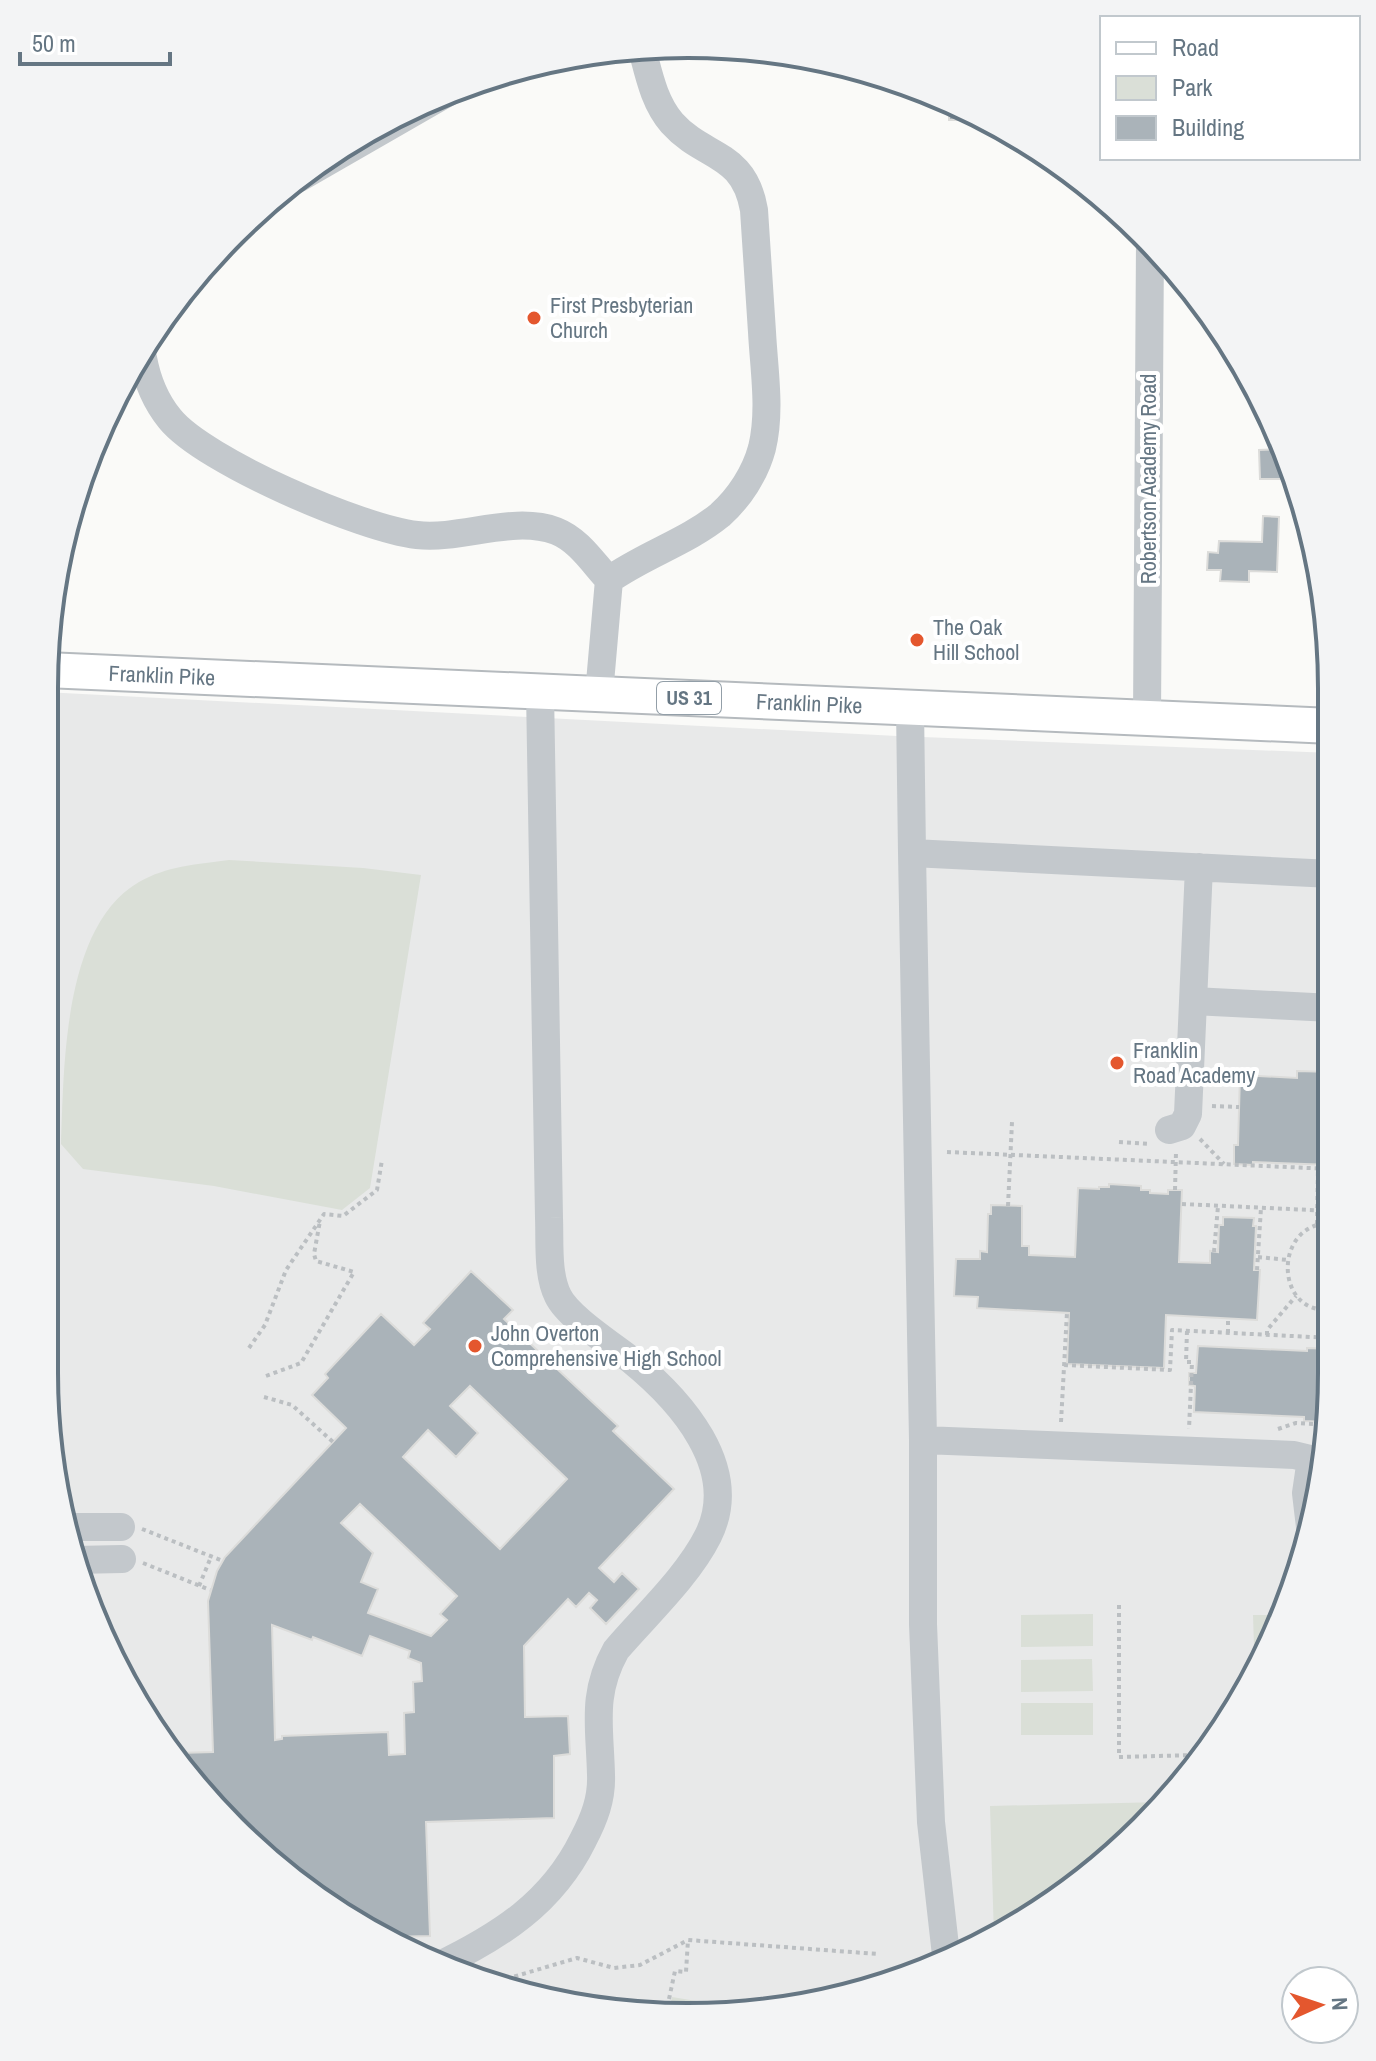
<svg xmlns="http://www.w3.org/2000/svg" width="1376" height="2061" font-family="'Archivo Narrow',sans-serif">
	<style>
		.built { fill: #e8e9e9 }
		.green { fill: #dadfd7 }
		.building { fill: #aab3b9; stroke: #dcdcda; stroke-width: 2; fill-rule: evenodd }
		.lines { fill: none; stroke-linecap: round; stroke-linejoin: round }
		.major-casing { stroke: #b5babe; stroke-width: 38 }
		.path { stroke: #bbbfc2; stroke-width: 4; stroke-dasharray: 4 4; stroke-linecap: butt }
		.minor { stroke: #c3c8cc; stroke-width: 28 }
		.major { stroke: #fff; stroke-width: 34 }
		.poi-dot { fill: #e4572e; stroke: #fff; stroke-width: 3 }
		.labels { text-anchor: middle; stroke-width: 8; stroke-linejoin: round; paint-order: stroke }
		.shield { fill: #fff; stroke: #939fa8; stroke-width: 2 }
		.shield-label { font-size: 20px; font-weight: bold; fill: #657683 }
		.poi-label { font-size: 22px; fill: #657683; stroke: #fff; text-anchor: start }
		.street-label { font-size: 22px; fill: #657683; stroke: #fff }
		.rim { fill: none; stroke: #657683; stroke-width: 4 }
	</style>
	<rect width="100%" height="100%" fill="#fafaf8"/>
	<path class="built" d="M44,692L897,736L1332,753V1373L1320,1498L1265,1658L1144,1828L1010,1931L814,2005L645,2016L442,1968L296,1884L153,1731L78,1580L45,1381Z"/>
	<path class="green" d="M229,860L363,868L421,875L370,1188L342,1210L214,1186L83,1169L61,1144C64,1066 63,926 139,882C167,866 198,864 229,860Z
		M1093,1614V1646L1021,1647V1615Z
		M1253,1615H1280L1269,1647H1254Z
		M1092,1659L1093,1691L1021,1692V1660Z
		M1021,1703H1093V1735H1021Z
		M1163,1802L1144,1828L1010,1931L994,1937L990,1806Z
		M672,1997L745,2009L645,2016L633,2013L648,2003L670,2006Z"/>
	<path class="building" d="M949,101L985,120H949Z
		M1282,449V479H1260L1259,450Z
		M1263,516L1279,517L1277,572L1249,571V582L1220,581L1221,570H1207L1208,552L1218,553L1219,541L1262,542Z
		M1297,1071L1332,1072V1165L1253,1162V1165L1234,1164V1145H1238L1240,1075L1297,1078Z
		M1109,1184L1141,1186V1190H1150V1193L1168,1194V1190H1182L1179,1262L1210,1263V1251L1218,1252L1219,1225H1223V1217L1254,1218L1253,1226H1256L1254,1270H1260L1257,1320L1166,1315L1164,1368L1067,1364L1069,1313L977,1308L978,1297L954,1296L956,1259H980V1251L987,1252L988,1214H991V1205L1022,1206V1246H1029V1255L1075,1257L1078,1188L1099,1189V1187H1109Z
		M471,1271L513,1310L504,1319L618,1426L613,1431L674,1489L599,1568L614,1582L622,1573L639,1589L606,1624L590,1608L597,1600L589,1593L576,1607L568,1599L524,1646L525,1717L568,1716L570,1754L554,1756V1818L426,1822L430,1936L388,1937L386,1928L373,1929L296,1884L178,1758V1753L213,1752L208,1601L217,1571L225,1557L346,1428L312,1395L328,1378L325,1374L381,1314L414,1345L430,1329L423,1323ZM470,1386L567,1479L500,1549L403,1457L428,1430L456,1457L478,1433L450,1406ZM360,1504L457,1596L440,1614L447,1620L431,1636L368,1613L378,1589L361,1582L373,1553L341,1523ZM272,1625L312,1640L313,1637L362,1656L370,1636L410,1651L408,1658L421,1663L422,1681L413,1682L414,1712L404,1713L405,1754L389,1755L388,1732L282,1736V1739L275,1740Z
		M1198,1346L1307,1351V1348L1332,1349L1327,1422L1304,1421V1417L1194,1412L1195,1386L1189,1385V1373H1196Z"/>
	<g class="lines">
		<defs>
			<g id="major">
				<path id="s1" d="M46,670L1332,726"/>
			</g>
		</defs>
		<use href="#major" class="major-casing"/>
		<path class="path" d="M1212,1106L1239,1107
			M1200,1139L1224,1164
			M1119,1142L1150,1144
			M947,1152L1332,1169
			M1175,1190L1176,1152
			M1182,1204L1332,1211
			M1008,1206L1012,1122
			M1332,1223C1271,1222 1275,1318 1332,1309
			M1317,1224L1318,1168
			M1214,1252L1218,1206
			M1258,1257L1288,1260
			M1257,1270L1261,1208
			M1187,1331L1186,1362H1192L1189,1429
			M1228,1333V1318
			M1267,1335V1330L1296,1296
			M249,1348L265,1325L286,1270L324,1214L343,1216L377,1190L382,1160
			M1323,1349L1324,1310
			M1064,1365L1170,1370L1172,1330L1332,1338
			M266,1376L301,1363L354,1272L316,1261L314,1254L320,1221
			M264,1397L292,1405L333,1442
			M1061,1422L1067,1312
			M1278,1429L1296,1423L1327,1425
			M142,1529L223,1561
			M143,1563L210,1590
			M199,1586L211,1557
			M1119,1605V1757L1196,1755
			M499,1981L577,1958L614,1968L640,1965L688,1940
			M669,1999L675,1971L686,1972L688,1940L878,1954"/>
		<path class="minor" d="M299,178L452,90
			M143,358C147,380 156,402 170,419C204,461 362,529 417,535C462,540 513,515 556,531C579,540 593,563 609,580C644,555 687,542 720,515C739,498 755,474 762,448C771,411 764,370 762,332C759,291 757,250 754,210C744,151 704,159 672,123C654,102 649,75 642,49
			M599,694L609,580
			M910,708L912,853L1332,874
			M1147,718L1150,241
			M912,853L923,1440L1271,1454L1294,1455L1323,1462
			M1193,1001L1332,1008
			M1169,1130L1182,1126L1188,1114L1199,867
			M923,1440V1624L931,1822L946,1955
			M69,1527H121
			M1310,1527L1306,1493L1311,1459
			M75,1560L122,1559
			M438,1966C500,1936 552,1903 583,1840C594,1819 602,1799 601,1775C600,1727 591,1695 616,1650C646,1615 688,1576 708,1536C742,1468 680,1400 631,1360C612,1345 568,1317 558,1296C547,1274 550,1242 549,1218L540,691"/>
		<use href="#major" class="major"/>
	</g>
	<g class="poi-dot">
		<circle cx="534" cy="318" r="8"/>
		<circle cx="917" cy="640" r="8"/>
		<circle cx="1117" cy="1063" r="8"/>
		<circle cx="475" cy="1346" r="8"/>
	</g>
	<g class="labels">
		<rect class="shield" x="657" y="682" width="64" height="32" rx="6"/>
		<g class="shield-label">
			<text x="689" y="705">US 31</text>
		</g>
		<g class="poi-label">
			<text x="550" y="313">First Presbyterian<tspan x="550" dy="25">Church</tspan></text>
			<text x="933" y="635">The Oak<tspan x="933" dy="25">Hill School</tspan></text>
			<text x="1133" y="1058">Franklin<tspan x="1133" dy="25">Road Academy</tspan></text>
			<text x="491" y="1341">John Overton<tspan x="491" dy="25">Comprehensive High School</tspan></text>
		</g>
		<g class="street-label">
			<text transform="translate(1148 479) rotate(-90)" y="8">Robertson Academy Road</text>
			<text dy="8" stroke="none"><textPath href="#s1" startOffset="116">Franklin Pike</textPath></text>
			<text dy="8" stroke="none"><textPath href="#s1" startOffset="764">Franklin Pike</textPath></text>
		</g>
	</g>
	<path d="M0 0H1376V2061H0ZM688 58H688A630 630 0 0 1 1318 688V1373A630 630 0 0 1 688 2003H688A630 630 0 0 1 58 1373V688A630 630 0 0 1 688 58Z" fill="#f3f4f5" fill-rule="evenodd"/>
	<path class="rim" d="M688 58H688A630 630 0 0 1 1318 688V1373A630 630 0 0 1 688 2003H688A630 630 0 0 1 58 1373V688A630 630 0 0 1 688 58Z"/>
	<rect x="1100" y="16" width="260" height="144" fill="#ffffff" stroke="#c1c8cd" stroke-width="2"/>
	<rect x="1116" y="42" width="40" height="12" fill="#ffffff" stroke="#c1c8cd" stroke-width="2"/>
	<text x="1172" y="56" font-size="24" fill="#657683">Road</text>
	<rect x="1116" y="76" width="40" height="24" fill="#dadfd7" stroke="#c1c8cd" stroke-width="2"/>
	<text x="1172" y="96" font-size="24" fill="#657683">Park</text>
	<rect x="1116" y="116" width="40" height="24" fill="#aab3b9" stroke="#c1c8cd" stroke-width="2"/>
	<text x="1172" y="136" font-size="24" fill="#657683">Building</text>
	<g transform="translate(1320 2005) rotate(87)"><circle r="38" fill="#ffffff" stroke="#c1c8cd" stroke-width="2"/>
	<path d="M0-6L14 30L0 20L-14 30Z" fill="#e4572e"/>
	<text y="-12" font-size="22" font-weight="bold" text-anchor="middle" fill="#657683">N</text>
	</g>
	<path d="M20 52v12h150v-12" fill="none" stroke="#657683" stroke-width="4"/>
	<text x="32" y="52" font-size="24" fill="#657683" stroke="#ffffff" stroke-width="6" paint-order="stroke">50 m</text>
</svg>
